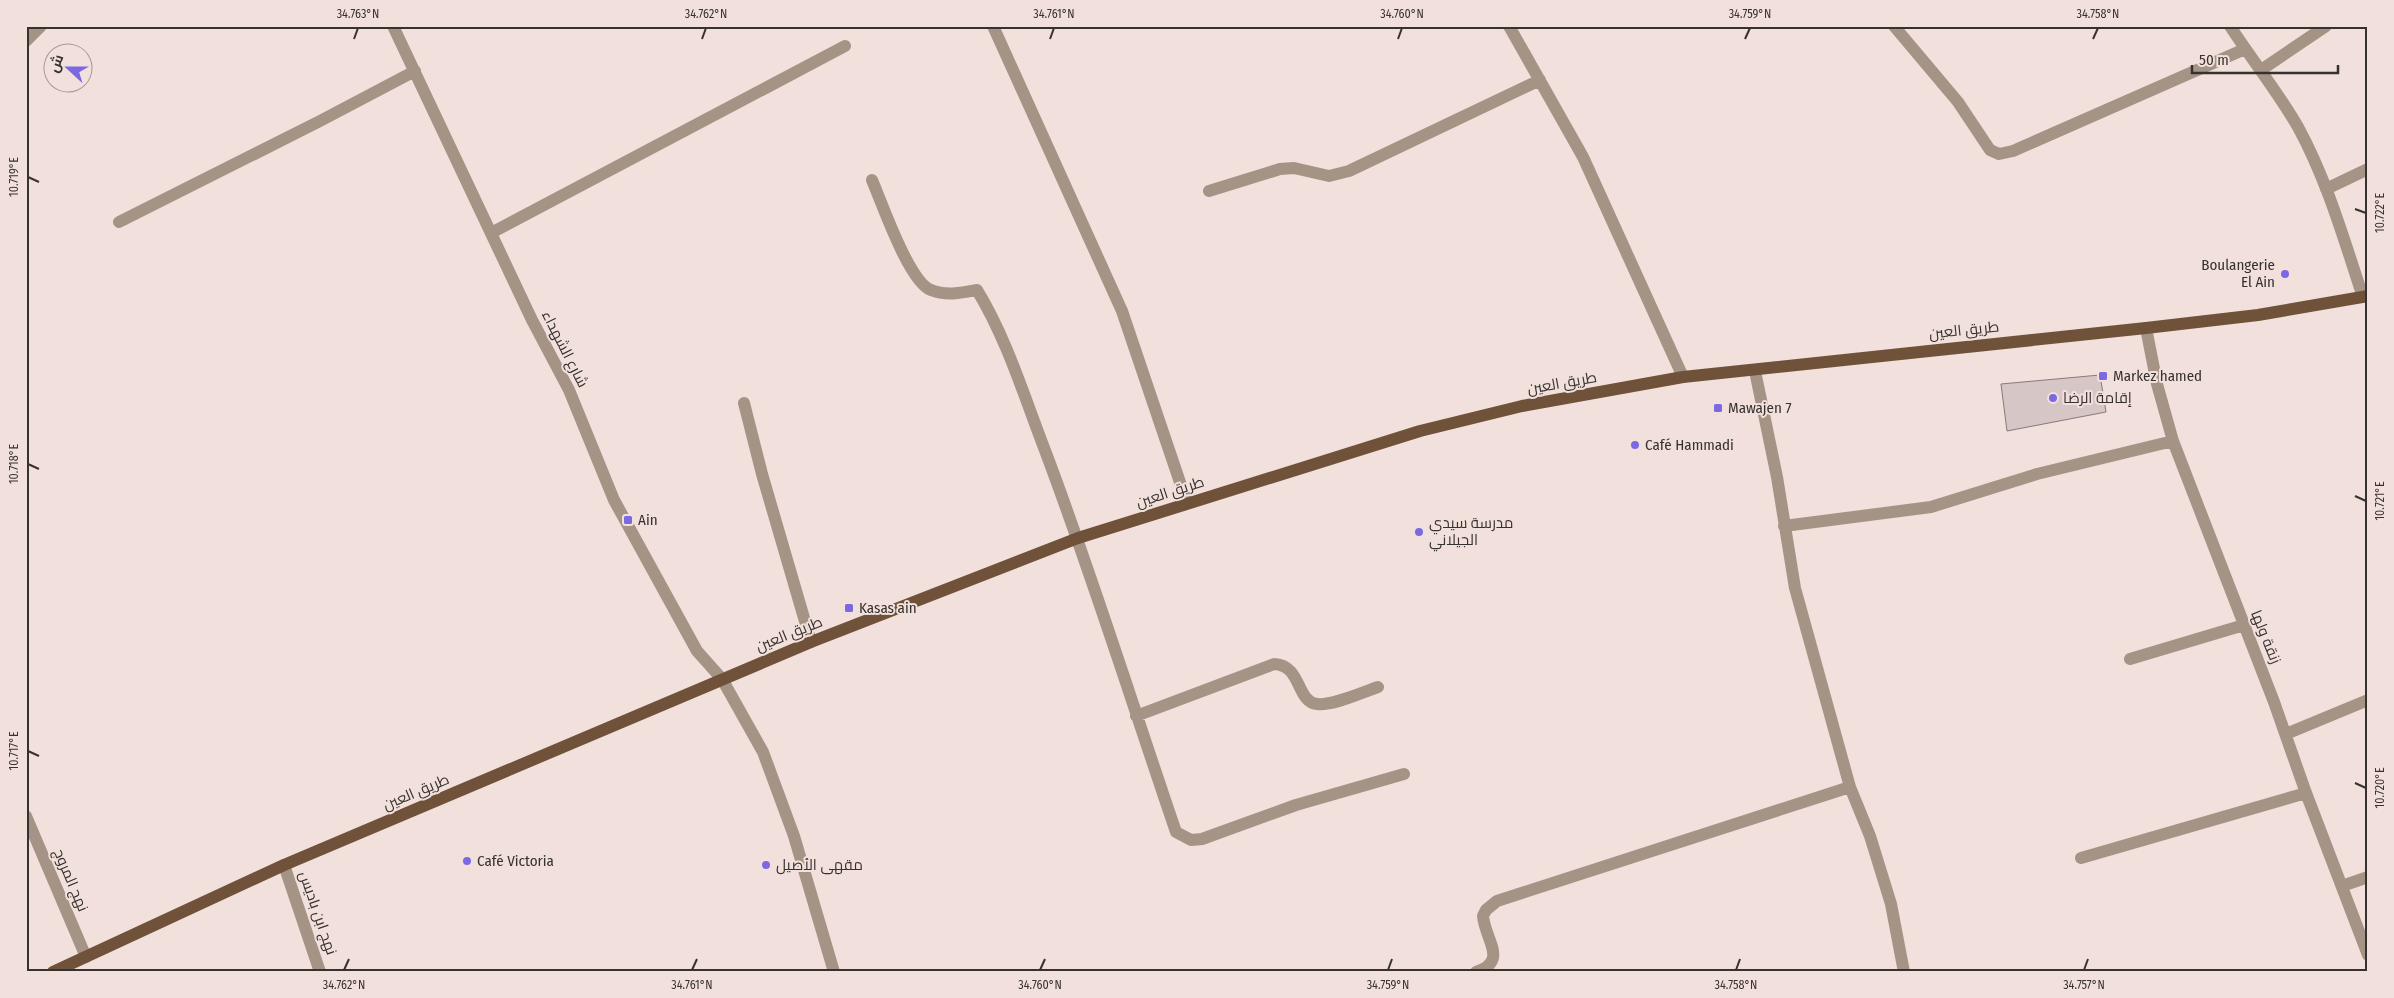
<svg xmlns="http://www.w3.org/2000/svg" width="2394" height="998" font-family="'Fira Sans Condensed',Cairo,sans-serif">
	<style>
		.building { fill: #d7c6c6; stroke: #89797a }
		.lines { fill: none; stroke-linecap: round; stroke-linejoin: round }
		.minor { stroke: #a59486; stroke-width: 12 }
		.major { stroke: #6f5239; stroke-width: 12 }
		.ticks { fill: none; stroke: #37312f; stroke-width: 2 }
		.poi-dot { fill: #7b68e3; stroke: #f1e0db; stroke-width: 2 }
		.labels { text-anchor: middle; stroke-width: 4; stroke-linejoin: round; paint-order: stroke }
		.poi-label { font-size: 15px; fill: #37312f; stroke: #f1e0db; text-anchor: start }
		.street-label { font-size: 15px; fill: #37312f; stroke: #f1e0db }
		.neatline { fill: none; stroke: #37312f; stroke-width: 2 }
		.ticks-label { font-size: 12px; text-anchor: middle; fill: #37312f }
	</style>
	<rect width="100%" height="100%" fill="#f1e0db"/>
	<path class="building" d="M2100,375L2106,412L2007,431L2001,384Z"/>
	<g class="lines">
		<path class="minor" d="M393,26L532,320L569,390L614,500L697,651L722,679L763,752L794,836L834,972
			M993,26L1122,311L1187,503
			M1509,26L1583,157L1683,377
			M1894,26L1958,102L1990,150L1999,154L2013,151L2245,49
			M2230,26C2252,60 2278,92 2298,127C2327,180 2344,240 2363,297
			M26,41L41,26
			M2261,70L2326,26
			M872,180C882,203 909,282 931,290C946,296 961,293 977,290C1007,339 1025,399 1046,453C1093,578 1133,706 1176,832L1191,840L1202,839L1296,805L1404,774
			M2326,189L2368,169
			M1209,191L1280,169L1294,168L1329,176L1349,171L1540,80
			M119,222L320,121L415,71
			M491,233L845,46
			M2146,328L2157,384L2173,441L2274,702L2306,793L2368,955
			M1755,371L1777,477L1795,588L1850,787L1870,836L1891,904L1904,972
			M744,403L762,474L811,642
			M1784,526L1931,507L2037,474L2173,441
			M2130,659L2244,625
			M1136,716L1274,664C1302,665 1296,702 1317,704C1333,706 1363,692 1378,687
			M2286,734L2368,700
			M26,816L86,957
			M2081,858L2306,793
			M284,865L320,972
			M2342,886L2368,877
			M1476,972C1509,961 1485,940 1483,916L1486,910L1497,901L1850,787"/>
		<path class="major" d="M53,972L284,865L811,642L1078,538L1420,431L1522,406L1683,377L2146,328L2258,315L2368,296"/>
	</g>
	<path class="ticks" d="M354,39L358,28M702,39L706,28M1050,39L1054,28M1398,39L1402,28M1745,39L1750,28M2093,39L2098,28M28,177L39,182M2355,209L2366,213M28,464L39,469M2355,496L2366,501M28,751L39,756M2355,783L2366,788M344,970L349,959M692,970L697,959M1040,970L1045,959M1388,970L1392,959M1736,970L1740,959M2084,970L2088,959"/>
	<g class="poi-dot">
		<circle cx="2285" cy="274" r="5"/>
		<rect x="2098" y="371" width="10" height="10" rx="2.5"/>
		<circle cx="2053" cy="398" r="5"/>
		<rect x="1713" y="403" width="10" height="10" rx="2.5"/>
		<circle cx="1635" cy="445" r="5"/>
		<rect x="623" y="515" width="10" height="10" rx="2.5"/>
		<circle cx="1419" cy="532" r="5"/>
		<rect x="844" y="603" width="10" height="10" rx="2.5"/>
		<circle cx="467" cy="861" r="5"/>
		<circle cx="766" cy="865" r="5"/>
	</g>
	<g class="labels">
		<g class="poi-label">
			<text x="2275" y="270" text-anchor="end">Boulangerie<tspan x="2275" dy="17">El Ain</tspan></text>
			<text x="2113" y="381">Markez hamed</text>
			<text x="2063" y="403">إقامة الرضا</text>
			<text x="1728" y="413">Mawajen 7</text>
			<text x="1645" y="450">Café Hammadi</text>
			<text x="638" y="525">Ain</text>
			<text x="1429" y="528">مدرسة سيدي<tspan x="1429" dy="17">الجيلاني</tspan></text>
			<text x="859" y="613">Kasas ain</text>
			<text x="477" y="866">Café Victoria</text>
			<text x="776" y="870">مقهى الأصيل</text>
		</g>
		<g class="street-label">
			<text transform="translate(1964 330) rotate(-6)" y="5">طريق العين</text>
			<text transform="translate(565 349) rotate(63)" y="5">شارع الشهداء</text>
			<text transform="translate(1562 383) rotate(-10)" y="5">طريق العين</text>
			<text transform="translate(1170 492) rotate(-18)" y="5">طريق العين</text>
			<text transform="translate(789 634) rotate(-22)" y="5">طريق العين</text>
			<text transform="translate(2266 637) rotate(68)" y="5">زنقة ولها</text>
			<text transform="translate(416 792) rotate(-23)" y="5">طريق العين</text>
			<text transform="translate(71 880) rotate(67)" y="5">نهج المروج</text>
			<text transform="translate(318 913) rotate(71)" y="5">نهج ابن باديس</text>
		</g>
	</g>
	<rect width="2394" height="998" fill="none" stroke="#f1e0db" stroke-width="55"/>
	<g transform="translate(68 68) rotate(291)"><circle r="24" fill="#f1e0db" stroke="#a79a96"/>
	<path d="M0-4L9 19L0 12L-9 19Z" fill="#7b68e3"/>
	<text y="-8" font-size="14" font-weight="bold" text-anchor="middle" fill="#37312f">ش</text>
	</g>
	<path d="M2192 65v8h146v-8" fill="none" stroke="#37312f" stroke-width="2.5"/>
	<text x="2199" y="65" font-size="15" fill="#37312f" stroke="#f1e0db" stroke-width="4" paint-order="stroke">50 m</text>
	<rect x="28" y="28" width="2338" height="942" class="neatline"/>
	<g class="ticks-label">
		<text x="358" y="18">34.763°N</text>
		<text x="706" y="18">34.762°N</text>
		<text x="1054" y="18">34.761°N</text>
		<text x="1402" y="18">34.760°N</text>
		<text x="1750" y="18">34.759°N</text>
		<text x="2098" y="18">34.758°N</text>
		<text transform="translate(14 177) rotate(-90)" y="4">10.719°E</text>
		<text transform="translate(2380 213) rotate(-90)" y="4">10.722°E</text>
		<text transform="translate(14 464) rotate(-90)" y="4">10.718°E</text>
		<text transform="translate(2380 501) rotate(-90)" y="4">10.721°E</text>
		<text transform="translate(14 751) rotate(-90)" y="4">10.717°E</text>
		<text transform="translate(2380 788) rotate(-90)" y="4">10.720°E</text>
		<text x="344" y="989">34.762°N</text>
		<text x="692" y="989">34.761°N</text>
		<text x="1040" y="989">34.760°N</text>
		<text x="1388" y="989">34.759°N</text>
		<text x="1736" y="989">34.758°N</text>
		<text x="2084" y="989">34.757°N</text>
	</g>
</svg>
